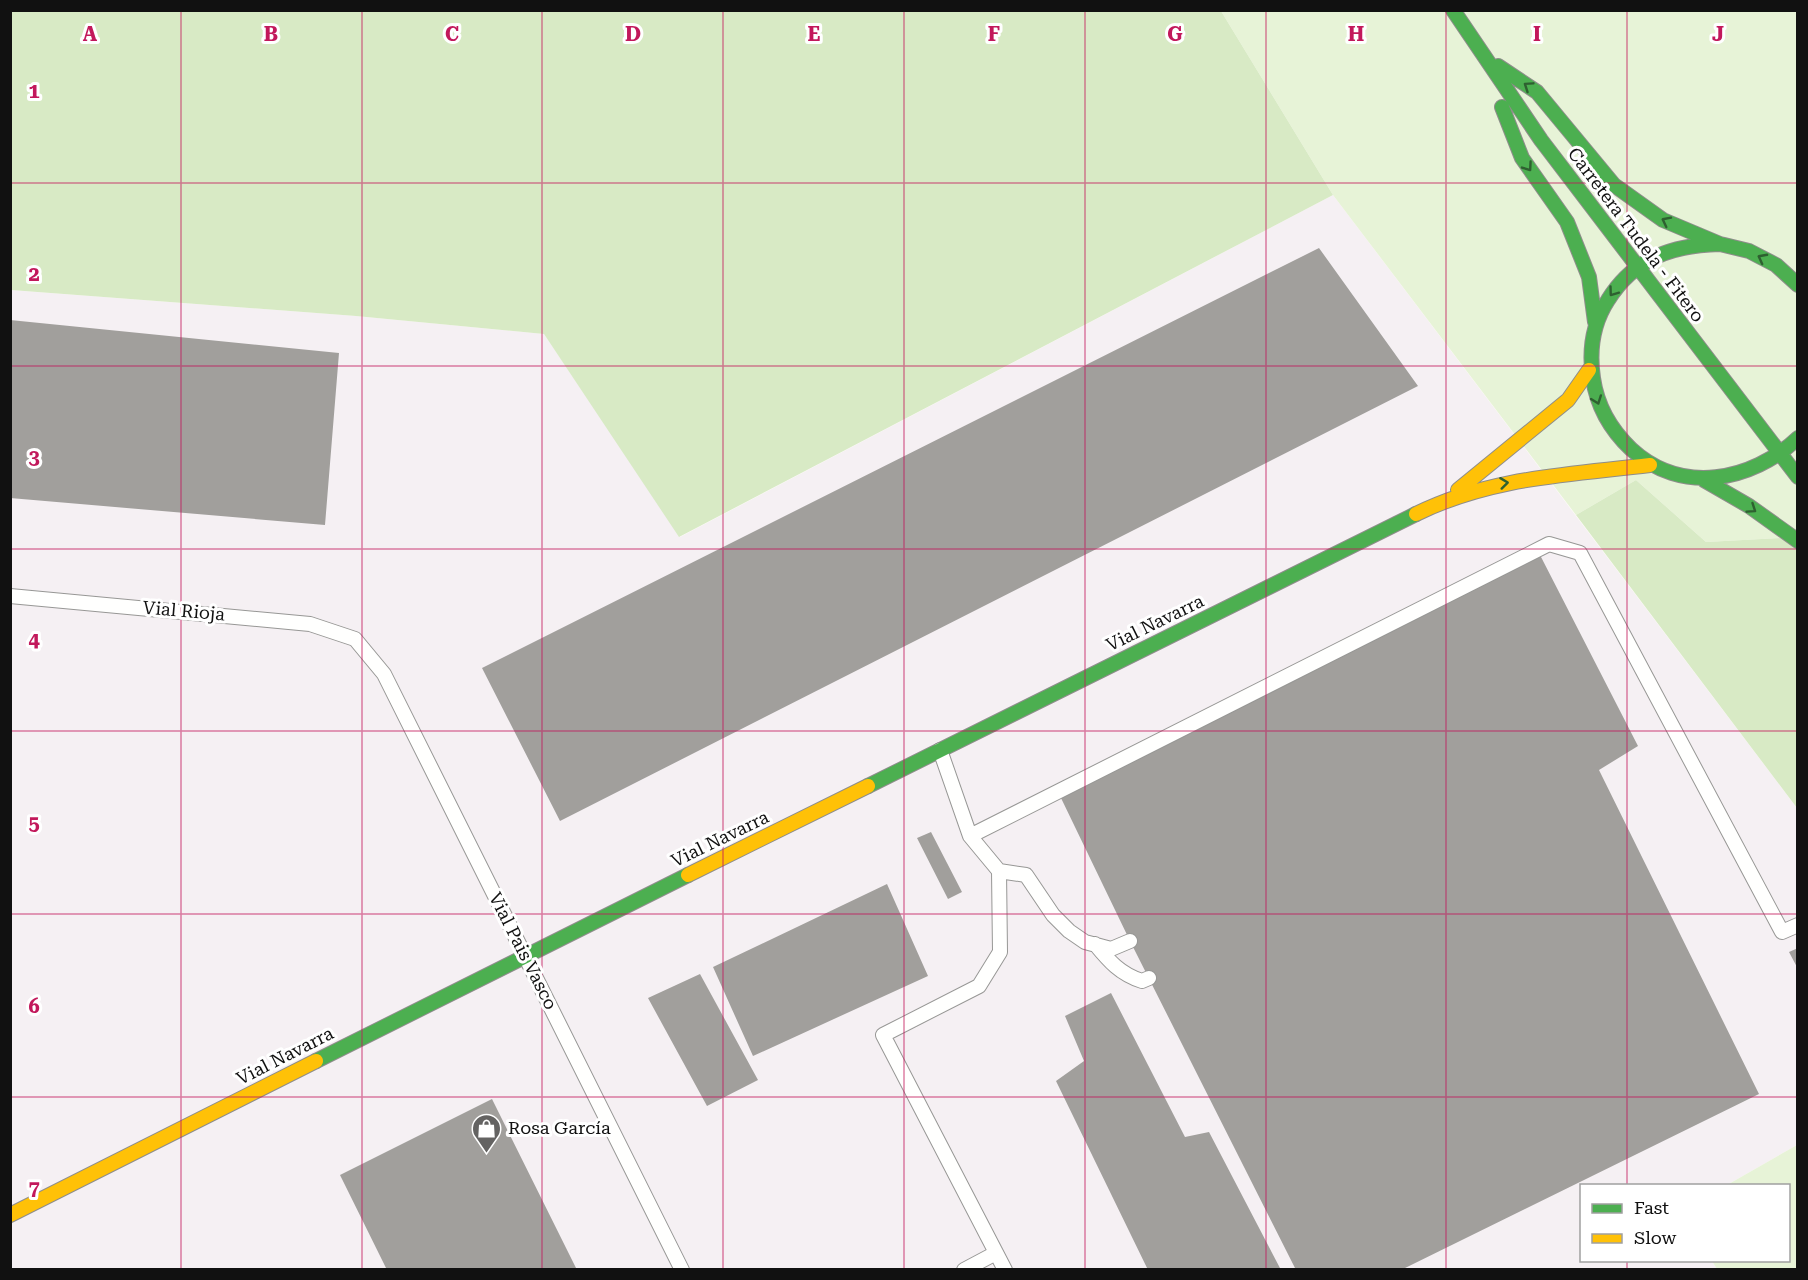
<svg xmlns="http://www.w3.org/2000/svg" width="1808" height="1280" font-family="'Roboto Serif',serif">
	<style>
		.industrial { fill: #f5f0f3 }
		.green { fill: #e7f3d7 }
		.forest { fill: #d8eac5 }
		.building { fill: #a19f9c }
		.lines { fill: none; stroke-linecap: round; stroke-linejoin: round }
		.lane-casing { stroke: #979795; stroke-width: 16 }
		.fast-casing { stroke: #8e8d8b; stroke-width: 16 }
		.slow-casing { stroke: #8e8d8b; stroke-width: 16 }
		.lane { stroke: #fffffe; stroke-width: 14 }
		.fast { stroke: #4caf50; stroke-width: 14 }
		.slow { stroke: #ffc107; stroke-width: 14 }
		.oneway { stroke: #2e6030 }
		.grid { fill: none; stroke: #c2185b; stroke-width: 1.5; stroke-opacity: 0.55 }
		.labels { text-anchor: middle; stroke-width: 6; stroke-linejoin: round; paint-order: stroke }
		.street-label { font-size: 18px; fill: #111; stroke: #fff }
		.poi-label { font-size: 18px; fill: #111; stroke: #fff; text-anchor: start }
		.grid-label { font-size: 20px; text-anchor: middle; font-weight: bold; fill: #c2185b; stroke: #fff; stroke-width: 6; stroke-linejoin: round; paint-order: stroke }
	</style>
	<rect width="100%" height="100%" fill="#fdfcf7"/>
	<path class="industrial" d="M1333,195L1797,808V1145L1727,1185L1582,1186V1260L1712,1261L1717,1269H11L10,290L356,316L544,334L680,537Z"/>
	<path class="green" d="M1221,11H1797V537L1706,542L1636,480L1576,515L1333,195Z
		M1797,1145V1269H1717L1712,1261L1788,1260V1186L1727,1185Z"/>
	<path class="forest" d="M10,11H1221L1333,195L679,537L544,334L356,316L11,290Z
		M1636,480L1706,542L1797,537V808L1576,515Z"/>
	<path class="building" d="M1319,248L1418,386L560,821L482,668Z
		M10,320L339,353L325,525L10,498Z
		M1540,555L1638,746L1599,770L1759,1094L1401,1270H1296L1130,941L1061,798Z
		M931,832L962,892L948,899L917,838Z
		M887,884L928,976L753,1056L713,967Z
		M1798,948V969L1789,952Z
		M700,974L758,1080L707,1106L648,998Z
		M1111,993L1185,1137L1209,1132L1281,1270H1148L1056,1081L1084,1061L1065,1016Z
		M492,1099L577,1270H387L340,1175Z"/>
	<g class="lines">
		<defs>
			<path id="lane" d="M10,596L310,624L355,639L384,674L682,1270
				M940,750L970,836L999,871L1000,952L979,986L883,1035L1005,1270
				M970,836L1549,544L1580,553L1782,932L1798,925
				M999,871L1026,875L1053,915L1069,931L1085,942L1111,949L1130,941
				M1095,944C1109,961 1120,974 1142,981L1149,978
				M964,1270L996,1253"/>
			<path id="fast" d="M1453,10L1541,140L1798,477
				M1498,66L1537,92L1614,185L1663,220L1720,244L1749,251L1776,265L1798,285
				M1502,107L1522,158L1567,222L1589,277L1595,322
				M1720,244C1673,245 1634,258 1608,300C1593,323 1589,351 1593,378C1597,406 1611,430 1631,449C1681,495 1751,482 1798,438
				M1704,480L1749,506L1798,541
				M868,786L1416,514
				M316,1061L688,875"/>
			<path id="slow" d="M1458,490L1568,400L1589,370
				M1416,514C1491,477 1568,475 1650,465
				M688,875L868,786
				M10,1215L316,1061"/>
		</defs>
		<use href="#lane" class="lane-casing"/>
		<use href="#fast" class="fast-casing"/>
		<use href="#slow" class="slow-casing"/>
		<use href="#lane" class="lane"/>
		<use href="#fast" class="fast"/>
		<use href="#slow" class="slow"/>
	</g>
	<defs><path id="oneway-chevron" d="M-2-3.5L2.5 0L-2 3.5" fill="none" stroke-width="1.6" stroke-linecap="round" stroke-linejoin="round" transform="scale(1.5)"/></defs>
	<g class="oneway">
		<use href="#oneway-chevron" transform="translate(1528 86) rotate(-146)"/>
		<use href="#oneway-chevron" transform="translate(1528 167) rotate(55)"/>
		<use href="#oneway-chevron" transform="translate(1666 221) rotate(-153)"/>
		<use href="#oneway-chevron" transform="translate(1762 258) rotate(-152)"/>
		<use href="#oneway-chevron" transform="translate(1613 292) rotate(126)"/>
		<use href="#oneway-chevron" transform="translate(1597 400) rotate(70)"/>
		<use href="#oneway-chevron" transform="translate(1504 483) rotate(-7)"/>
		<use href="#oneway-chevron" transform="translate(1752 509) rotate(34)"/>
	</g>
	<path class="grid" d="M181,10V1270M362,10V1270M542,10V1270M723,10V1270M904,10V1270M1085,10V1270M1266,10V1270M1446,10V1270M1627,10V1186M10,183H1798M10,366H1798M10,549H1798M10,731H1798M10,914H1798M10,1097H1798M1627,1260V1270"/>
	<defs>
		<symbol id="shop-pin" viewBox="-11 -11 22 30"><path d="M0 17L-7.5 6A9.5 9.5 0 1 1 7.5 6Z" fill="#646362" stroke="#fff"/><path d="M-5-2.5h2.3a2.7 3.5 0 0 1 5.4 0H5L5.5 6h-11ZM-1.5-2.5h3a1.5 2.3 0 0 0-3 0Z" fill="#fff"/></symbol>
	</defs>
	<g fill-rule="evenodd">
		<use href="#shop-pin" x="470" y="1112" width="33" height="45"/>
	</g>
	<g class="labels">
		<g class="street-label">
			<text transform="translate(1636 235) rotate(53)" y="6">Carretera Tudela - Fitero</text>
			<text transform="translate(184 611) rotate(5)" y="6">Vial Rioja</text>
			<text transform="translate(1155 623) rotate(-26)" y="6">Vial Navarra</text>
			<text transform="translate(720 839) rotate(-26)" y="6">Vial Navarra</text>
			<text transform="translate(523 951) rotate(63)" y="6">Vial Pais Vasco</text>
			<text transform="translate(285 1056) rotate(-27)" y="6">Vial Navarra</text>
		</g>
		<g class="poi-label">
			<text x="508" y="1134">Rosa García</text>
		</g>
	</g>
	<g class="grid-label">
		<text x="90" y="41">A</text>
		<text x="271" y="41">B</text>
		<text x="452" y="41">C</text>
		<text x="633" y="41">D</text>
		<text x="814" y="41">E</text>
		<text x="994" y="41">F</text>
		<text x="1175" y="41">G</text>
		<text x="1356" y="41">H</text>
		<text x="1537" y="41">I</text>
		<text x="1718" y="41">J</text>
		<text x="34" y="98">1</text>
		<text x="34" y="281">2</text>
		<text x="34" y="464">3</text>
		<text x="34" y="647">4</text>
		<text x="34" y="830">5</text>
		<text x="34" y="1013">6</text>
		<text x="34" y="1195">7</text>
	</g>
	<rect width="1808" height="1280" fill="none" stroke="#111111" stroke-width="24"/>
	<rect x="1580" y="1184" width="210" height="78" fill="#ffffff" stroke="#a0a0a0" stroke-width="1.5"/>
	<rect x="1592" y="1204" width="30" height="9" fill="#4caf50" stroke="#a0a0a0" stroke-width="1.5"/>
	<text x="1634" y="1214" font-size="18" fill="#111111">Fast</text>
	<rect x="1592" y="1234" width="30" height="9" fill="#ffc107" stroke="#a0a0a0" stroke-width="1.5"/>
	<text x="1634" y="1244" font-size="18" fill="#111111">Slow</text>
</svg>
